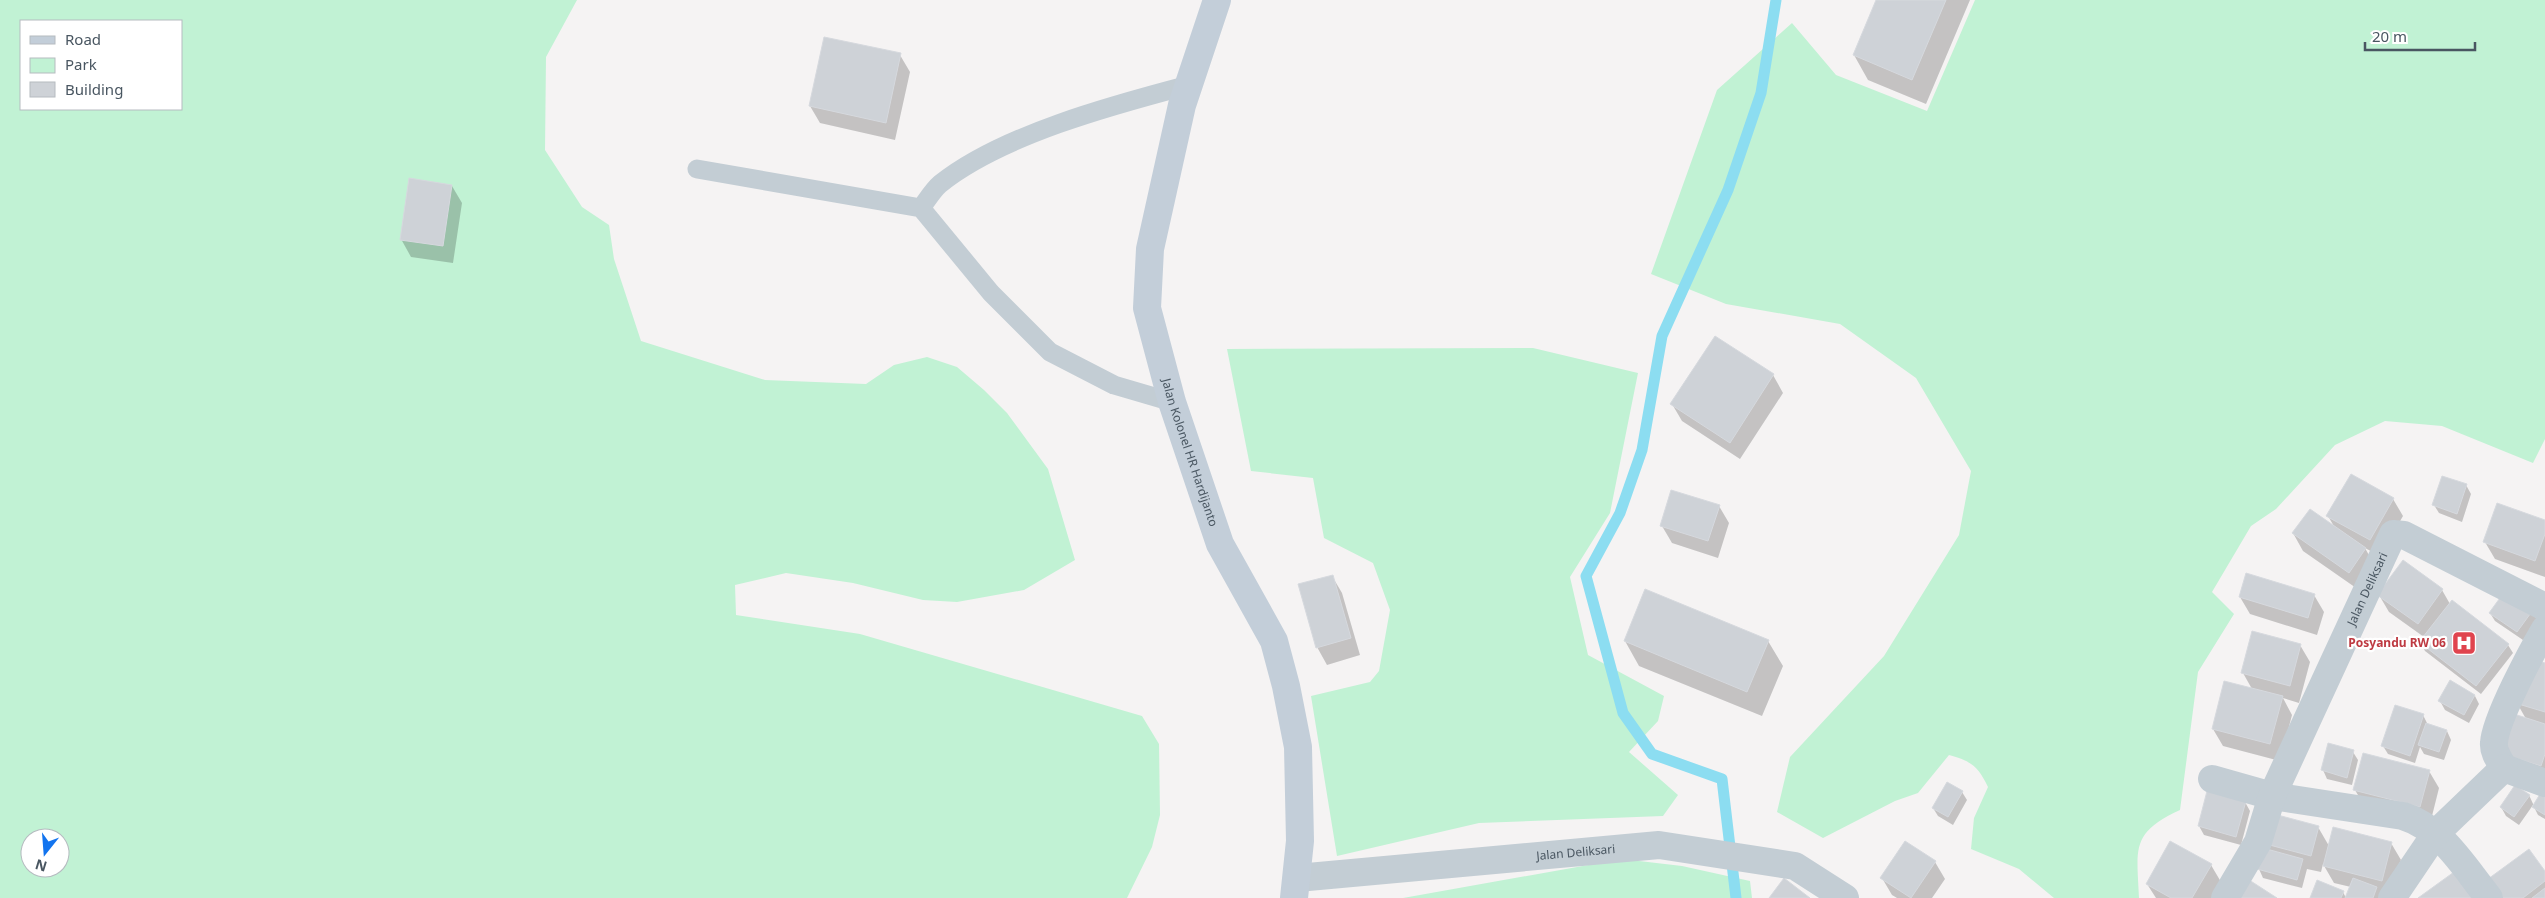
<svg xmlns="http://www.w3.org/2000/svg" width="2545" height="898" font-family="'Noto Sans',sans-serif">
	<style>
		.green { fill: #c1f2d4; fill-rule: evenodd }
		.shadow { fill: #0003 }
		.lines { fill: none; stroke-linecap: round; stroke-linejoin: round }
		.stream { stroke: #8cddf1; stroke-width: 11 }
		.building { fill: #ced2d7; stroke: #d6d9de }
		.lane { stroke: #c3cdd4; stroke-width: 19 }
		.street { stroke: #c3cdd4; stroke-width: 28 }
		.secondary { stroke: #c3ced9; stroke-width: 28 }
		.labels { text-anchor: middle; stroke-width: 4.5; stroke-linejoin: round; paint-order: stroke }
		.street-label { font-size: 12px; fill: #495661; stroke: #fff }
		.health-label { font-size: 12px; font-weight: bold; fill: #be3a42; stroke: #fff; text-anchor: end }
	</style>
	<rect width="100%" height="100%" fill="#f5f3f3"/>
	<path class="green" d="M0,0H577L546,57L545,150L582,207L609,225L614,259L641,341L765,380L866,384L894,365L927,357L957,367L984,390L1007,413L1048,469L1075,560L1024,590L957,602L923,600L853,583L786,573L735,585L736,615L860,634L1142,716L1159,744L1160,815L1152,847L1127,898H0ZM21,21H181V109H21ZM30,838H60V868H30Z
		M1975,0H2545V439L2533,463L2442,426L2385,421L2335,445L2276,509L2251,526L2212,592L2234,614L2198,672L2180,810C2130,833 2137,849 2139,898H2054L2019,869L1971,849L1974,818L1988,787C1978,766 1971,761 1949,755L1918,793L1895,801L1823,838L1777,812L1790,757L1884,656L1959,535L1971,471L1916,378L1840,324L1726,304L1651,274L1717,90L1792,23L1836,75L1927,111Z
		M1533,348L1638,373L1610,513L1570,577L1588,655L1664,696L1658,721L1629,752L1678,795L1663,816L1479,823L1337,856L1311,696L1370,682L1379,671L1390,610L1373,563L1324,538L1313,478L1251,471L1227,349Z
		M1622,859L1682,866L1750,881L1752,898H1403Z"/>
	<path class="shadow" d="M1877,0H1970L1926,104L1868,80L1854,55Z
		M900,55L910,72L895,140L820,123L810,106Z
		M452,186L462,203L453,263L411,257L401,239Z
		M1773,375L1783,393L1740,459L1682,421L1672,404Z
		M2466,485L2471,494L2462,522L2439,513L2434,505Z
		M2393,499L2403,516L2380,556L2365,548L2375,566L2359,590L2303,551L2293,533L2335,528L2328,516Z
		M1719,506L1729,523L1718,558L1672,543L1662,526Z
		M2545,521V577L2495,559L2485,542Z
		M2403,561L2442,590L2450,604L2508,645L2513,653L2481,694L2425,651L2420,642L2424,637L2389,612L2379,595Z
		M1332,576L1342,593L1360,655L1327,665L1317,647Z
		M2314,595L2324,612L2317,635L2250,614L2240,597Z
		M2532,611L2537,620L2523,640L2495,621L2490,613Z
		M1625,641H1768L1783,666L1762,716L1639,666Z
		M2300,645L2310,662L2299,703L2283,698L2292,715L2280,761L2223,746L2213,729L2252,689L2243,673Z
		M2545,664V780L2510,770L2526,719L2517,703Z
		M2475,696L2479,704L2469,723L2445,710L2440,701Z
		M2423,715L2428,725L2447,731L2451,740L2444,760L2424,754L2420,747L2415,763L2388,754L2383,746Z
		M2353,752L2358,760L2352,785L2327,779L2323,770Z
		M2429,771L2439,788L2430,824L2365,807L2355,790Z
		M2545,788V819L2538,815L2533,805L2519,825L2506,816L2501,807L2529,795L2534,806Z
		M1962,792L1967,800L1953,825L1938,816L1933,808Z
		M2245,802L2250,811L2241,845L2204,835L2199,826Z
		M2318,827L2329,846L2391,843L2401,860L2381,898H2311L2343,892L2346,898L2351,887L2334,883L2323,864L2321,872L2307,869L2302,888L2263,878L2259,869L2263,843Z
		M1935,862L1945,879L1932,898H1897L1892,895L1882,878Z
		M2211,865L2221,882L2212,898H2156L2147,884Z
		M2545,873V898H2501Z"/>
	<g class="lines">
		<path class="stream" d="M1736,898L1722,779L1652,754L1623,713L1586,576L1620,513L1642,450L1662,336L1728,190L1761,93L1776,0"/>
	</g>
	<path class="building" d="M1876,0H1946L1912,80L1853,55Z
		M824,37L901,53L886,123L809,106Z
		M409,178L452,185L443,246L400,240Z
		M1715,336L1774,374L1730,443L1670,404Z
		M2351,474L2394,498L2370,540L2326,516Z
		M2442,476L2467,484L2457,514L2432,505Z
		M1671,490L1720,505L1708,541L1660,526Z
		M2497,503L2545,520V534L2535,561L2483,542Z
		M2310,509L2366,548L2349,573L2292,533Z
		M2403,560L2443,589L2418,624L2377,595Z
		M2246,573L2315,594L2308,618L2239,597Z
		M1333,575L1351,638L1316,648L1298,584Z
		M1645,589L1769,640L1747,692L1624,641Z
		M2505,591L2533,610L2517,632L2489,613Z
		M2452,600L2509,644L2476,686L2419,642Z
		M2252,631L2301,644L2290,686L2241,673Z
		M2530,658L2545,663V712L2515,703Z
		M2450,680L2475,695L2464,715L2438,701Z
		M2224,681L2283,696L2270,744L2212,729Z
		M2395,705L2424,714L2410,756L2381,746Z
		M2511,713L2545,724V754L2541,766L2499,753Z
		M2426,723L2447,730L2439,752L2418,745Z
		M2328,743L2354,750L2347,778L2321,770Z
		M2363,753L2430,770L2420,807L2353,790Z
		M1947,782L1963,791L1948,817L1932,808Z
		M2515,785L2530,795L2514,817L2500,807Z
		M2545,786V815L2532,807Z
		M2207,791L2246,801L2236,837L2198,826Z
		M2270,813L2319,826L2311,856L2262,843Z
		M2333,827L2392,842L2382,881L2323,866Z
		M1905,841L1936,861L1911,898L1880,878Z
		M2170,841L2212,864L2192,898H2171L2146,884Z
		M2263,848L2303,859L2297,880L2257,869Z
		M2529,849L2545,871V881L2523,898H2503L2488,879Z
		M2454,872L2473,898H2418Z
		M2243,876L2277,898H2229Z
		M1784,878L1810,898H1769Z
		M2353,878L2377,887L2373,898H2345Z
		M2317,880L2344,891L2341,898H2310Z
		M2545,888V898H2532Z"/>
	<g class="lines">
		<path class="lane" d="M697,169L921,208L991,293L1050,352L1114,385L1172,402
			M921,208C927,200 933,190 940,184C1001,135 1113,105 1189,85"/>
		<g class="street">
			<path d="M2545,629C2532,651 2495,720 2494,743C2493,752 2500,761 2504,768L2545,783"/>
			<path d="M2212,779L2272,796L2403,816C2442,828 2464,867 2489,898"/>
			<path id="s1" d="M1297,878L1659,845L1795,866L1845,898"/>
			<path id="s2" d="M2225,898L2258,842L2272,796L2393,534L2404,535L2545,607"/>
			<path d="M2392,898L2436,833L2504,768"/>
		</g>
		<path class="secondary" id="s3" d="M1217,0L1182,105L1150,249L1147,308L1172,402L1220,544L1274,641L1286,686L1298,747L1300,841L1294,898"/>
	</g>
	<defs>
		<symbol id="hospital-square" viewBox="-11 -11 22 22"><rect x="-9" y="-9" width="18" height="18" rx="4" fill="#e0444e" stroke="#fff"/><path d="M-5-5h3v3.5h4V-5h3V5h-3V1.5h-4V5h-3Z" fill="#fff"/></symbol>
	</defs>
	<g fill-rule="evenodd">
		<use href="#hospital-square" x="2450" y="629" width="28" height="28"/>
	</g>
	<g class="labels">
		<g class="street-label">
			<text dy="4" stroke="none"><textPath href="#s3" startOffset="468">Jalan Kolonel HR Hardijanto</textPath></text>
			<text dy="4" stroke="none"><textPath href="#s2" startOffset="341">Jalan Deliksari</textPath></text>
			<text dy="4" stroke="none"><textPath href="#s1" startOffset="280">Jalan Deliksari</textPath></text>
		</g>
		<g class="health-label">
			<text x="2446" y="647">Posyandu RW 06</text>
		</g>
	</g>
	<rect x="20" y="20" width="162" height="90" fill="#ffffff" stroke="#b6bbc0"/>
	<rect x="30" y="36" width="25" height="8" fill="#c3ced9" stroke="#b6bbc0"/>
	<text x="65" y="45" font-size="15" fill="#495661">Road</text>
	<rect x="30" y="58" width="25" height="15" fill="#c1f2d4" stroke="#b6bbc0"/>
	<text x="65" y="70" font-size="15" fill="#495661">Park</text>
	<rect x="30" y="82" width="25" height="15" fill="#ced2d7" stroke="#b6bbc0"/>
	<text x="65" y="95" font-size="15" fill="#495661">Building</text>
	<g transform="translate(45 853) rotate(197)"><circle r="24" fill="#ffffff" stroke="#b6bbc0"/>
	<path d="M0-4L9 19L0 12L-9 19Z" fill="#1274ef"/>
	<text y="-8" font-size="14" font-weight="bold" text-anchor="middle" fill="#495661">N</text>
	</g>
	<path d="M2365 42v8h110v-8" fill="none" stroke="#495661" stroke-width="2.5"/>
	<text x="2372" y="42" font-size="15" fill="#495661" stroke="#ffffff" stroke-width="4" paint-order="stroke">20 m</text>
</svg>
